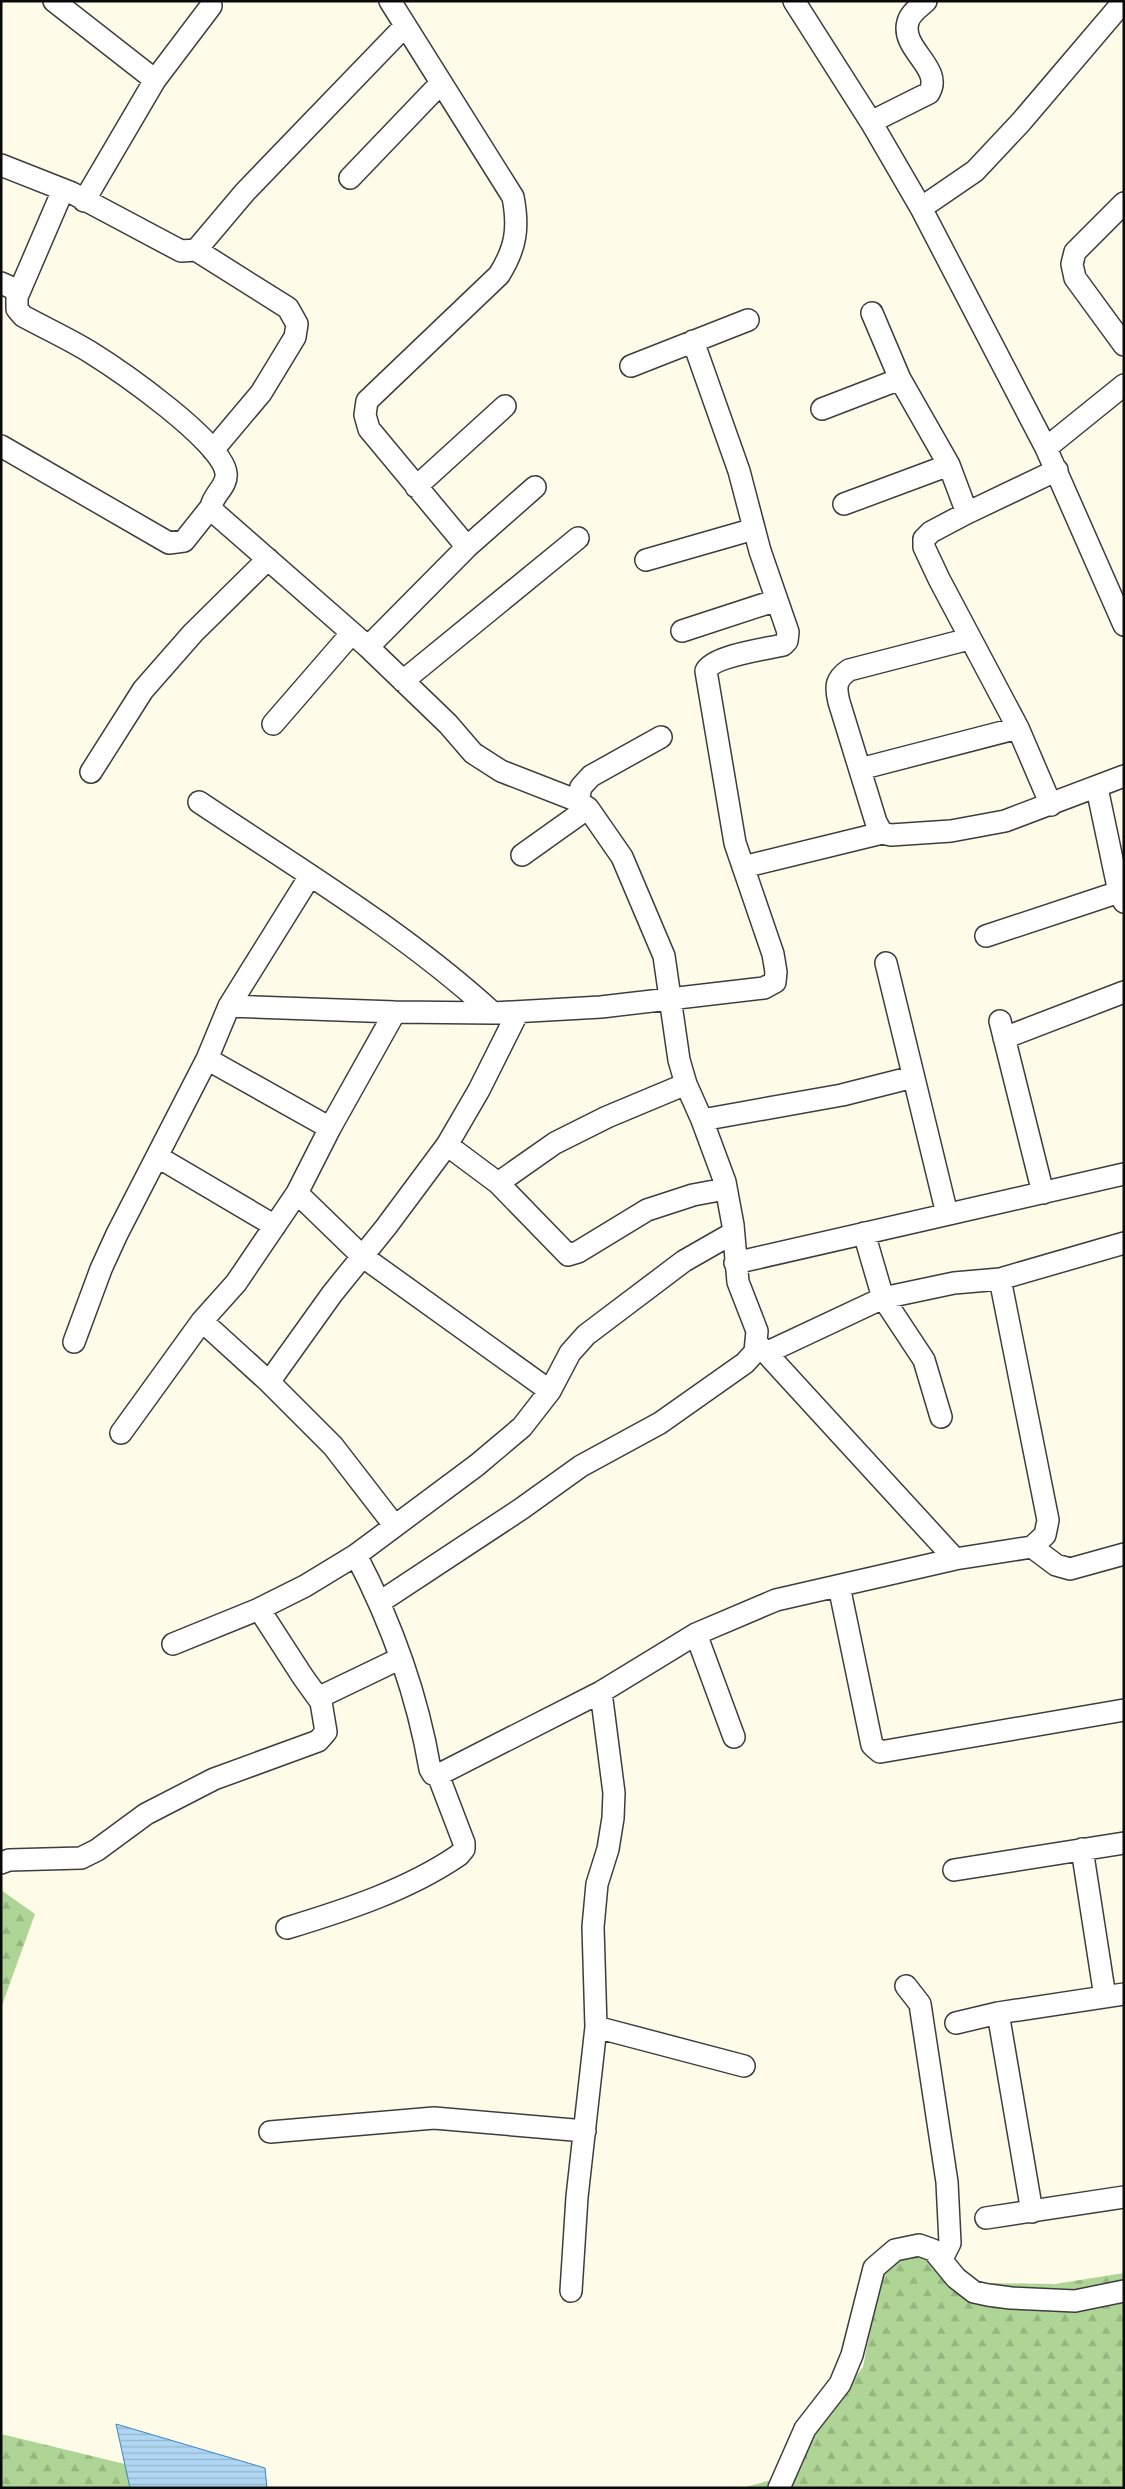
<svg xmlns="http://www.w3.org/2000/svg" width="1125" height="2489" font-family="'Roboto Serif',serif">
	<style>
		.forest { fill: url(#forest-firs) }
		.water { fill: url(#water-rules); stroke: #3a86c5 }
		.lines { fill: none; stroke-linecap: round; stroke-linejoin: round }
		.minor-casing { stroke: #3d3d3d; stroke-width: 24 }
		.minor { stroke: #fff; stroke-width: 21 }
	</style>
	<defs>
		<pattern id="forest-firs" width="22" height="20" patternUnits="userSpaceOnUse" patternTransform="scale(1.25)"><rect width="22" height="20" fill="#aed595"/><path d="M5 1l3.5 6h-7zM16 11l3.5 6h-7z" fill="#94b67f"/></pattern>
		<pattern id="water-rules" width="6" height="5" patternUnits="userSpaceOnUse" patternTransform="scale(1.25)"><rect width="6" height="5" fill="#afd6f2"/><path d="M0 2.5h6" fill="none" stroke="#95b6ce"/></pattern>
	</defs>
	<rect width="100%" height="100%" fill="#fefbe8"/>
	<path class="forest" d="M1,1890L35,1914L1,2008Z
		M934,2242L965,2283L1055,2284L1124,2273V2488H742L786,2476L818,2424L863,2367L885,2254Z
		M1,2434L224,2488H1Z"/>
	<path class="water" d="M116,2424L265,2468L267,2488H130Z"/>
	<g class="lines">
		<defs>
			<path id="minor" d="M54,1L155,80
				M390,1L513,197C519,228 516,248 499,275L367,401L365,415L369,429L467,547
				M794,1L871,122L921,208L1046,448L1124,625
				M871,122L929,93C944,68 900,49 908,22C910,13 920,7 926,1
				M1,165L72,193L181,251L196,250L245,192L405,26
				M350,178L441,83
				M63,190L17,297V309L23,316C45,328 69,339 90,352C119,370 222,441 226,473C228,486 213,494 211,507L215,513L368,647L448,724L473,753L501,771L578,801L588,808L622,857L664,956L679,1060L686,1084L702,1120L725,1182L733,1225L738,1282L757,1331L755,1352L745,1363L660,1423L581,1466L521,1509L380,1602
				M84,201L155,80L211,6
				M1124,203L1075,252L1072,264L1075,278L1124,345
				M921,208L975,171L1021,122L1124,1
				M196,250L288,308L297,324L295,337L261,393L213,450
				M1,283L19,291
				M872,313L900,379L949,465L967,513
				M631,366L748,320
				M822,409L900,379
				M1,446L169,543L184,541L211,507
				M1046,448L1124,385
				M416,487L505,406
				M844,504L949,465
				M646,560L754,529
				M682,631L777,600
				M969,639L849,670C836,679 835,686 839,702L876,822L882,833L891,835L951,831L1005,821L1124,776
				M368,647L467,547L535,487
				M403,681L578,538
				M273,724L351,634
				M860,769L1018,728
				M91,772L143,690L193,633L268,559
				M1097,788L1119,892L1124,902
				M578,801L581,787L591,776L661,737
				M199,802C299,869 403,931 493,1013
				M1051,805L1018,728L939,579L924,547V539L931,532L967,513L1057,470
				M522,855L588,808
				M743,867L882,833
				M986,936L1119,892
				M886,963L947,1214
				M229,1006L395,1012L493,1013L601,1007L764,988L775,982L776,972L773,954L735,843L706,671C713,656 766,649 783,645L787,641L788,632L760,551L739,471L693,341
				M1000,1021L1043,1193
				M1004,1038L1124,992
				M207,1059L330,1128
				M702,1120L842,1095L913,1077
				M447,1145L498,1183L568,1255L578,1252L647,1210L693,1195L725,1189
				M158,1157L275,1226
				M498,1183L555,1143L607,1117L686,1084
				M297,1193L362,1256L550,1391
				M864,1233L883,1298L924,1360L941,1417
				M735,1263L1124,1174
				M202,1321L269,1382L333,1446L394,1525
				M74,1342L101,1269L117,1234L207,1059L229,1006L310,876
				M758,1344L955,1559
				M766,1353L883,1298L954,1283L1000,1279L1124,1243
				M269,1382L332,1294L386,1227L447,1145L479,1090L518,1012
				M121,1433L202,1321L236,1283L297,1193L330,1128L395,1012
				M1032,1547L1056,1565L1070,1569L1124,1554
				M356,1555C391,1622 417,1693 430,1769L433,1774L438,1775L601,1692L696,1634L776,1600L955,1559L1032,1547L1045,1535L1048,1520L1000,1279
				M839,1586L872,1745L880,1752L1124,1710
				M259,1609L303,1677L321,1702
				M696,1634L734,1737
				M173,1644L259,1609L305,1586L356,1555L477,1465L522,1427L550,1391L570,1353L586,1335L684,1261L733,1233
				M1082,1849L1105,1997
				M1,1863L9,1860L81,1858L97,1850L146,1814L214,1779L318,1741L326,1732L321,1702L324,1695L401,1658
				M954,1870L1124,1843
				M287,1928C346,1910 408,1890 459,1855L464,1849V1843L438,1775
				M906,1986L920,2004L947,2182L950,2243L942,2259
				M998,2013L1032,2212
				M956,2023L998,2013L1124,1994
				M596,2027L744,2066
				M270,2132L434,2118L585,2131
				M986,2218L1124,2197
				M571,2291L577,2197L596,2027L593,1927L597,1884L608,1849L613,1818L614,1793L601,1692
				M779,2488L805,2429L840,2384L852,2355L874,2268L895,2250L919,2245L933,2250L956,2278L974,2292L988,2295L1011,2298L1075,2301L1124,2291"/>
		</defs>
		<use href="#minor" class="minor-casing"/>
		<use href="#minor" class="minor"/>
	</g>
	<rect width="1125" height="2489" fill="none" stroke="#0a0a0a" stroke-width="5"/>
</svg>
